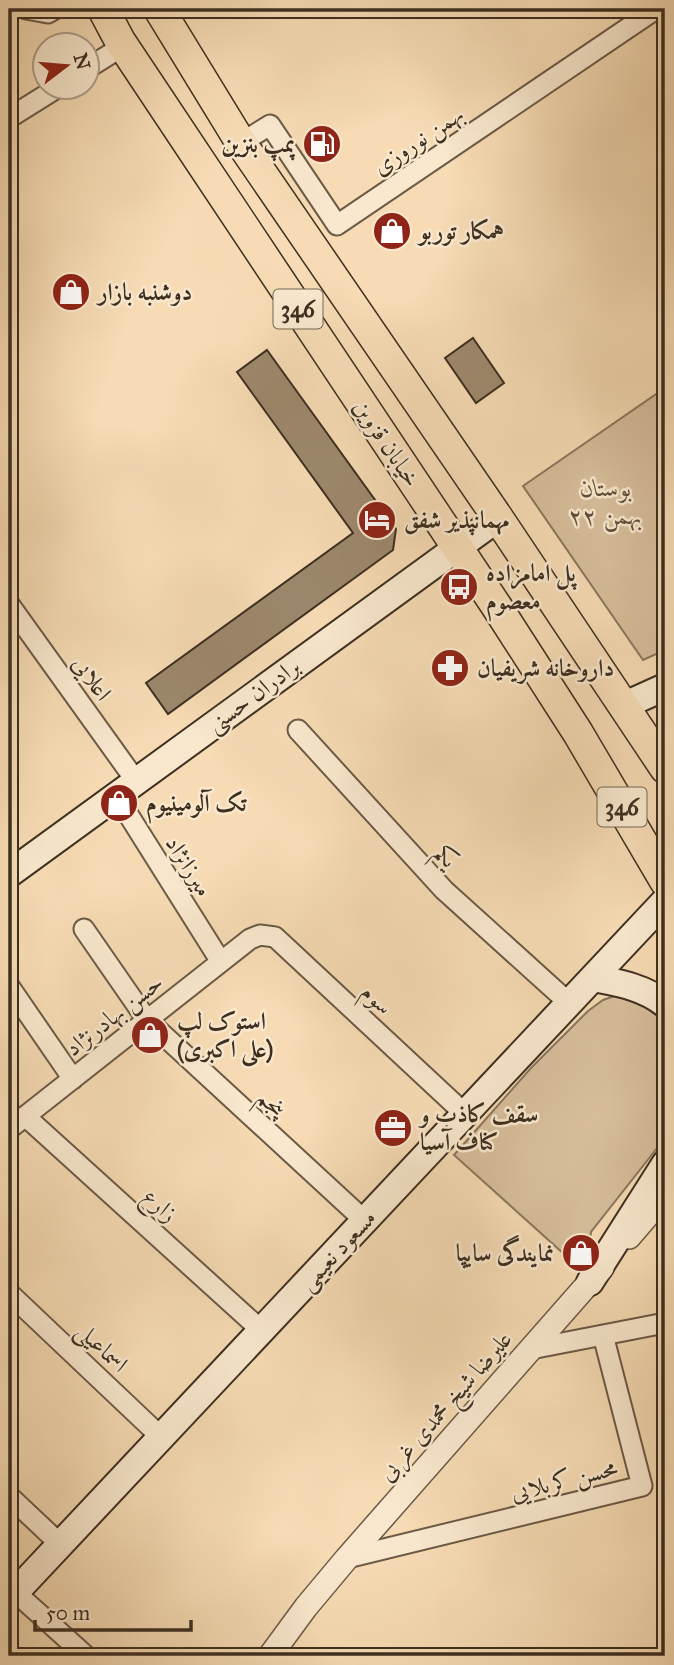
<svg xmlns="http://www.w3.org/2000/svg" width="674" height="1665" font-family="'IM FELL Great Primer',Amiri,serif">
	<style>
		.green { fill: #d7be9b; stroke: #8a765e; stroke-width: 2 }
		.building { fill: #9d886d; stroke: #3d2f20; stroke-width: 2 }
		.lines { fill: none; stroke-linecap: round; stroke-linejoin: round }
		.minor-casing { stroke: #6b5a45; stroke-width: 23 }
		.tertiary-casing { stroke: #6b5a45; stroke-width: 26 }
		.secondary-casing { stroke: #3d2f20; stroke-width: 30 }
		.primary-casing { stroke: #3d2f20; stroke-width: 33 }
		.minor { stroke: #f9e8ce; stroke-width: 19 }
		.tertiary { stroke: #f9e8ce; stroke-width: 23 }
		.secondary { stroke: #f9e8ce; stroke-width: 26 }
		.primary { stroke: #f6dbb4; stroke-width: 30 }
		.labels { text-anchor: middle; stroke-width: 5; stroke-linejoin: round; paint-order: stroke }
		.shield { fill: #f9e8ce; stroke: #756654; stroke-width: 2 }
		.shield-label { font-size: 23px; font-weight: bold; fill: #3d2f20 }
		.street-label { font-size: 24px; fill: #3d2f20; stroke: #f9e8ce }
		.poi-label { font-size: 24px; font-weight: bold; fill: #3d2f20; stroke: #f9e8ce; text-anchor: start }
		.park-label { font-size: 24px; font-style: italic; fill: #5c4c39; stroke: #f9e8ce }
	</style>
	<rect width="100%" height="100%" fill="#f6dbb4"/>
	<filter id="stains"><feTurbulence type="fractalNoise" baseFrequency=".00286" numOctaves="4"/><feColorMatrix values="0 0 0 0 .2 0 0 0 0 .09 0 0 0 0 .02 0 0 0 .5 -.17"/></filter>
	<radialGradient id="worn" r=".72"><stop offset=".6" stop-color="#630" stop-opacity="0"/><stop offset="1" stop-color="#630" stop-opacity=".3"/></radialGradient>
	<path class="green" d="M665,388V650L643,660L523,486Z
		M620,994L665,1016V1138L591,1232L585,1273L454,1155L531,1068L588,1011L603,1000Z"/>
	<path class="building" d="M473,338L504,383L476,403L445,358Z
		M267,350L396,529L393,550L168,714L146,683L353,533L237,372Z"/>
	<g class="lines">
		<defs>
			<path id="minor" d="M26,9L48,13L55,9
				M88,68L123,46
				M9,118L57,88
				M241,143L270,125L337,225L656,9
				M9,604L136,781
				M298,730L444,890L569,1003
				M116,795L221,962
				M84,929L147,1020L365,1221
				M9,986L73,1079
				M25,1116L261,1330
				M9,1129L250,939L260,935L275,937L465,1114
				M9,1293L161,1437
				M531,1349L665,1323
				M9,1496L60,1544
				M347,1558L642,1486L603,1335
				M15,1592L86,1656"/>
			<path id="tertiary" d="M629,1237L665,1195
				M270,1656L306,1607L347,1558L602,1268"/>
			<path id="secondary" d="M625,705L665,687
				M9,874L498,518
				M593,978C619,983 644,987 665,1004
				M590,1282L665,1164
				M9,1599L665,901"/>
			<path id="primary" d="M103,9L120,41L497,607L578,733L665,881
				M159,9L241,143L498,518L665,768"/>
		</defs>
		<use href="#minor" class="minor-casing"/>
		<use href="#tertiary" class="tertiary-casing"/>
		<use href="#secondary" class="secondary-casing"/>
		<use href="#primary" class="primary-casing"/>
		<use href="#minor" class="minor"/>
		<use href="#tertiary" class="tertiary"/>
		<use href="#secondary" class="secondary"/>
		<use href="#primary" class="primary"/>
	</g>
	<defs>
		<symbol id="fuel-disc" viewBox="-11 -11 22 22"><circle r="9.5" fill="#8f2418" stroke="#f9e8ce"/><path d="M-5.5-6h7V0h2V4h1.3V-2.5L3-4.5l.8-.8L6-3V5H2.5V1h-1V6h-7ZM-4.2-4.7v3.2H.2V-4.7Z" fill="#fff"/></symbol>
		<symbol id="shop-disc" viewBox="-11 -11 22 22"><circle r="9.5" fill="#8f2418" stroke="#f9e8ce"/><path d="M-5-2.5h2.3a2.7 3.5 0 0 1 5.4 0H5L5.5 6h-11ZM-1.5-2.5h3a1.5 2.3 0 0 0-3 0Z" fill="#fff"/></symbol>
		<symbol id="hotel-disc" viewBox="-11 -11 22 22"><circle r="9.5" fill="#8f2418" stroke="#f9e8ce"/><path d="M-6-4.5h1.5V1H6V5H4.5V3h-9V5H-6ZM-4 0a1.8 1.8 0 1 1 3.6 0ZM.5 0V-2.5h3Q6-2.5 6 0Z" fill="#fff"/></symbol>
		<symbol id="bus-disc" viewBox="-11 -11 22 22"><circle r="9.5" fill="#8f2418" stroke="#f9e8ce"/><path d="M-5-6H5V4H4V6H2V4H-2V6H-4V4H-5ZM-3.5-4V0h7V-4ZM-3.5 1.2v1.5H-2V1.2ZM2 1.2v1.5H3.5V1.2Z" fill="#fff"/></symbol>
		<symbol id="pharmacy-disc" viewBox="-11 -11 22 22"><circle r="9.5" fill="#8f2418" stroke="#f9e8ce"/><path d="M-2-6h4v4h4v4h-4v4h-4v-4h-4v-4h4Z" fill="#fff"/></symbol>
		<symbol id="office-disc" viewBox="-11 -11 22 22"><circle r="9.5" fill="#8f2418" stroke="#f9e8ce"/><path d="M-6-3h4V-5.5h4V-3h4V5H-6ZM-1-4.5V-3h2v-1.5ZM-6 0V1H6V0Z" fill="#fff"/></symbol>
	</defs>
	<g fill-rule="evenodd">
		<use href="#fuel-disc" x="300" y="122" width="44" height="44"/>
		<use href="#shop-disc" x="370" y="209" width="44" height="44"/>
		<use href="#shop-disc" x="49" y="270" width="44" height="44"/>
		<use href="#hotel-disc" x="355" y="498" width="44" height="44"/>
		<use href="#bus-disc" x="437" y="565" width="44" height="44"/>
		<use href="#pharmacy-disc" x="428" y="646" width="44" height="44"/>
		<use href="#shop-disc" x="97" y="781" width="44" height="44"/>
		<use href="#shop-disc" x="128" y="1013" width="44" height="44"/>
		<use href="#office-disc" x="371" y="1106" width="44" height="44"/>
		<use href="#shop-disc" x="559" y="1231" width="44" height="44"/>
	</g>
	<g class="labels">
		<g class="shield">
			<rect x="273.5" y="289.5" width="49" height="39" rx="5"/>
			<rect x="597.5" y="787.5" width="49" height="39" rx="5"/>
		</g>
		<g class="shield-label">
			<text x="298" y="317">346</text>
			<text x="622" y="815">346</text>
		</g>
		<g class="street-label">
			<text transform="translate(418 140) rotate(-34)" y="8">بهمن نوروزی</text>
			<text transform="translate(387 443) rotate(56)" y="8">خیابان قزوین</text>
			<text transform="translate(92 678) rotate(54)" y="8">اعلایی</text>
			<text transform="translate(253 695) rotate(-36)" y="8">برادران حسنی</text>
			<text transform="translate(446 856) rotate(48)" y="8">یکم</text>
			<text transform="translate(189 866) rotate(58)" y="8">ميرزانژاد</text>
			<text transform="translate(377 999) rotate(43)" y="8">سوم</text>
			<text transform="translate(114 1015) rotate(-38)" y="8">حسن بهادرنژاد</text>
			<text transform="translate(272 1103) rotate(43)" y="8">پنجم</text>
			<text transform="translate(160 1205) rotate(42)" y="8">زارع</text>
			<text transform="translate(337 1250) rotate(-47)" y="8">مسعود نعیمی</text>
			<text transform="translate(102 1347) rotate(43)" y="8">اسماعیلی</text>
			<text transform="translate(445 1406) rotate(-49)" y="8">علیرضا شیخ محمدی غربی</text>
			<text transform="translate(564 1480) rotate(-14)" y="8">محسن کربلایی</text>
		</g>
		<g class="poi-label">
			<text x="295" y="152" text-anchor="end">پمپ بنزین</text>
			<text x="419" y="239">همکار توربو</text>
			<text x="98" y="300">دوشنبه بازار</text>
			<text x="404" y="528">مهمانپذیر شفق</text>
			<text x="486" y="581">پل امامزاده<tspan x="486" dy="28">معصوم</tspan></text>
			<text x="477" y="676">داروخانه شریفیان</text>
			<text x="146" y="811">تک آلومینیوم</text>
			<text x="177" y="1029">استوک لپ<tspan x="177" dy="28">(علی اکبری)</tspan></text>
			<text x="420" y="1122">سقف کاذب و<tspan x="420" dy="28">کناف آسیا</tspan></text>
			<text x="554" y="1261" text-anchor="end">نمایندگی سایپا</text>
		</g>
		<g class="park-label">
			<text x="606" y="496">بوستان<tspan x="606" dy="28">۲۲ بهمن</tspan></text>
		</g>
	</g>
	<rect width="674" height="1665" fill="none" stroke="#f6dbb4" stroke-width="35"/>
	<rect x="10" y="10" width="653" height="1644" fill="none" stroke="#3d2f20" stroke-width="3.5"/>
	<rect x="18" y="18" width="639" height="1630" fill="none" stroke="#3d2f20" stroke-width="2"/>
	<g transform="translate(66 66) rotate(74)"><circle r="33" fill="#f9e8ce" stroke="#ae9e88" stroke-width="2"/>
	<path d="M0-5L12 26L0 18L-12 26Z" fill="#8f2418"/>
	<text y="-10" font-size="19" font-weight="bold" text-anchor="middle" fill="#3d2f20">N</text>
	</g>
	<path d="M35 1620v10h156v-10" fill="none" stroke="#3d2f20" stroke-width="3.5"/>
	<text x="46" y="1620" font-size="21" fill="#3d2f20" stroke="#f9e8ce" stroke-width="5" paint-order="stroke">50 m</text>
	<rect width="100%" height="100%" filter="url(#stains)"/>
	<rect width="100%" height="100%" fill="url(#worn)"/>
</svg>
